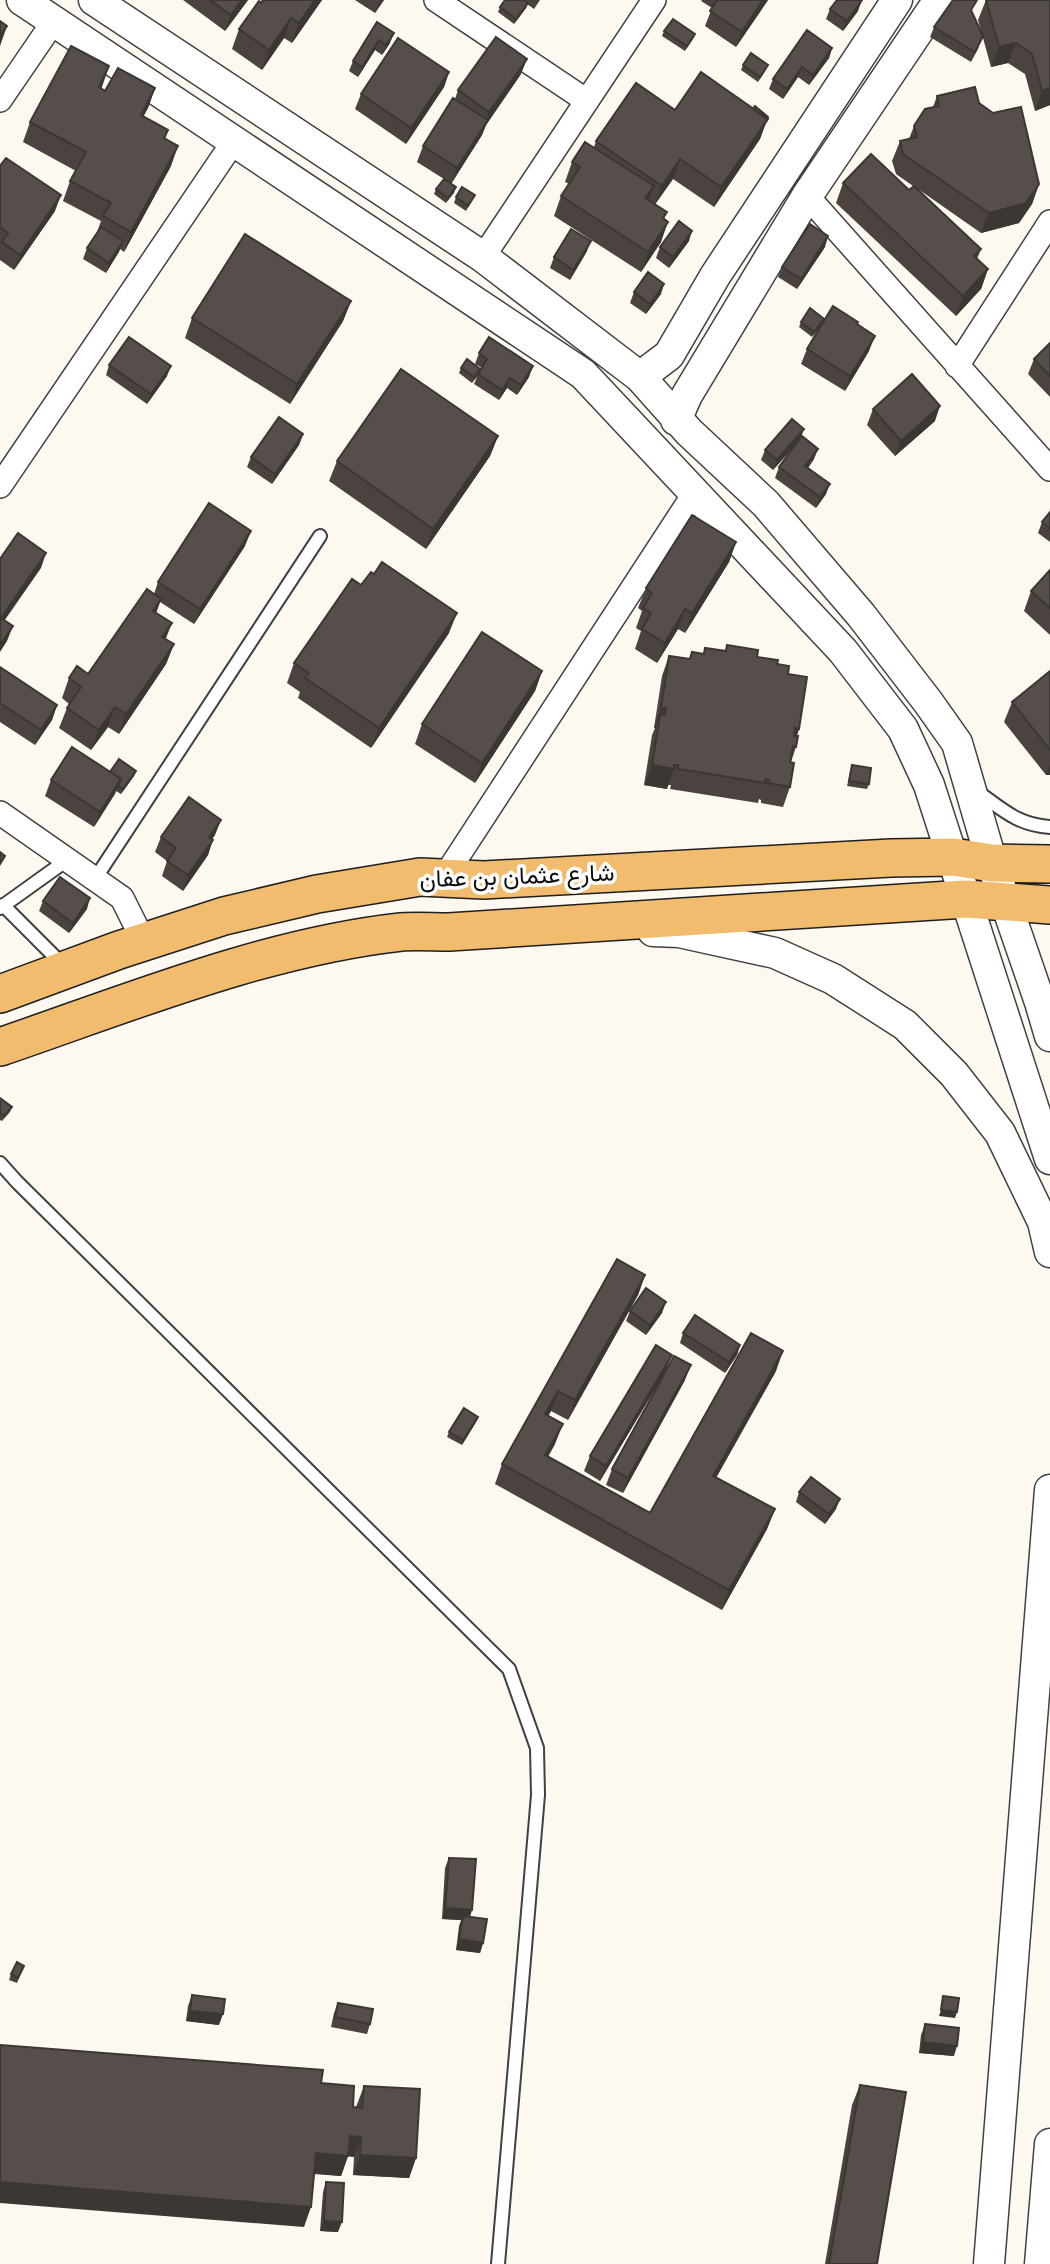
<svg xmlns="http://www.w3.org/2000/svg" width="1050" height="2264" font-family="'Times New Roman',Vazirmatn,serif">
	<style>
		.lines { fill: none; stroke-linecap: round; stroke-linejoin: round }
		.service-casing { stroke: #414141; stroke-width: 16 }
		.minor-casing { stroke: #414141; stroke-width: 26 }
		.tertiary-casing { stroke: #414141; stroke-width: 33 }
		.primary-casing { stroke: #1f1f1f; stroke-width: 40 }
		.service { stroke: #fff; stroke-width: 12 }
		.minor { stroke: #fff; stroke-width: 23 }
		.tertiary { stroke: #fff; stroke-width: 30 }
		.primary { stroke: #f1bc6d; stroke-width: 37 }
		.wall { fill: #4a4340 }
		.shaded-wall { fill: #3c3734 }
		.building { fill: #564e4b; stroke: #3c3734; stroke-width: 2 }
		.labels { text-anchor: middle; stroke-width: 7; stroke-linejoin: round; paint-order: stroke }
		.street-label { font-size: 24px; fill: #0e0e0e; stroke: #fff }
	</style>
	<rect width="100%" height="100%" fill="#fef9f0"/>
	<g class="lines">
		<defs>
			<path id="service" d="M978,792C1003,810 1018,825 1050,827
				M95,879L320,536
				M3,905L65,967
				M0,908L67,860
				M0,1163L17,1182L509,1669L537,1748L538,1795L498,2264"/>
			<path id="minor" d="M436,0L587,101
				M0,100L54,21
				M807,196L1050,469
				M483,257L654,0
				M957,366L1050,222
				M0,486L234,141
				M0,813L122,898L144,942
				M443,879L694,494"/>
			<path id="tertiary" d="M22,0L583,374L843,651L903,729L929,785L1050,1159
				M94,0L483,257L640,377L689,432L766,504L861,615L928,702L957,743L992,863L1040,1002L1050,1036
				M640,377L669,355L715,276L897,0
				M676,420L687,395L807,196L939,0
				M653,931L679,932L775,953L833,979L905,1025L954,1074L1000,1133L1043,1222L1050,1252
				M989,2264L1050,1490
				M1040,2264L1050,2144"/>
			<path id="primary" d="M0,994L119,950L224,916L317,894L420,877L484,880L891,858L953,857L992,863L1050,864
				M0,1047C129,1003 265,947 401,932C417,931 433,932 449,932L966,899L1050,905"/>
		</defs>
		<use href="#service" class="service-casing"/>
		<use href="#minor" class="minor-casing"/>
		<use href="#tertiary" class="tertiary-casing"/>
		<use href="#primary" class="primary-casing"/>
		<use href="#service" class="service"/>
		<use href="#minor" class="minor"/>
		<use href="#tertiary" class="tertiary"/>
		<use href="#primary" class="primary"/>
	</g>
	<path class="wall" d="M183,0H248L225,31Z
		M322,0L292,43L284,38L262,70L232,49L239,29L261,3Z
		M355,0H384L375,13Z
		M505,0H540L534,9L527,4L526,8L514,24L498,12L500,7Z
		M702,0H768L736,47L705,26L712,8L701,1Z
		M986,0H1050V105L1035,111L1025,74L1008,63L991,67L978,20Z
		M830,9L858,11L843,31L826,19Z
		M377,22L390,43L382,55L375,50L358,77L349,71L353,61Z
		M934,27L979,47L971,62L930,37Z
		M664,31L695,34L693,39L685,51L662,36Z
		M832,48L829,58L809,85L798,77L783,99L769,89L773,79Z
		M743,65L766,70L758,82L741,70Z
		M449,72L444,87L406,144L355,109L361,94Z
		M521,74L486,125L482,135L451,184L456,187L454,193L446,203L434,194L436,189L444,179L417,162L423,146L455,99L458,90Z
		M101,88L105,91L155,88L148,108L143,117L168,130L165,139L171,166L124,252L120,249L106,273L83,259L87,248L97,232L101,221L63,201L70,181L76,171L23,142L30,122Z
		M937,96L979,103L1039,184L1032,204L1019,223L981,233L918,189L981,249L977,259L988,269L981,289L956,316L836,203L843,183L909,190L913,186L896,174L892,161L900,141L909,139L914,126L933,107Z
		M753,109L768,117L760,139L714,207L673,179L655,204L667,212L664,219L661,242L641,272L554,216L561,196L569,184L565,182L572,162L594,147L596,141L675,110Z
		M0,166L55,211L14,270L0,260Z
		M475,195L466,211L454,203L456,197Z
		M689,241L669,268L656,258L660,247Z
		M825,247L797,289L778,277L782,267Z
		M587,251L570,280L550,268L554,257Z
		M634,292L661,294L646,314L630,303Z
		M351,301L343,321L290,404L185,338L192,318Z
		M801,322L823,323L858,322L857,325L869,351L845,391L801,364L807,349L821,326L812,337L799,327Z
		M1050,343V397L1028,374L1034,359Z
		M479,353L529,377L517,395L507,388L499,400L474,384L477,377L472,383L459,373L461,368L480,369L482,368L475,364Z
		M109,365L167,376L147,404L106,375Z
		M873,409L935,421L895,456L867,425Z
		M303,434L299,445L272,484L247,467L251,457Z
		M498,436L490,456L426,549L329,481L337,461Z
		M801,438L814,459L808,468L826,494L816,508L775,478L779,467L797,443L773,470L761,460L765,450Z
		M1050,512V542L1038,533L1042,522Z
		M736,542L729,562L685,633L678,629L657,663L635,649L641,631L636,628L642,611L638,608L646,588Z
		M245,546L194,624L160,602L156,613L166,639L174,644L166,664L119,734L108,727L91,750L59,728L67,708L69,704L62,698L69,678L88,674L154,594L158,582Z
		M1050,570V635L1024,611L1031,591Z
		M361,585L449,633L371,748L298,698L300,692L287,683L294,663Z
		M727,645L777,664L788,674L799,729L797,736L796,747L791,762L790,787L783,807L761,803V800L759,799L758,803L670,789L671,785H668L667,789L644,785L652,735L655,728H654L662,676L669,656L689,659L692,652L703,654L705,648L725,651Z
		M0,667L57,705L52,720L35,745L0,722Z
		M542,671L535,691L475,783L415,744L422,724Z
		M1050,671V775H1046L1004,722L1012,702Z
		M852,765L869,784L867,789L847,786Z
		M136,771L134,776L121,794L116,791L94,827L45,796L51,780L110,772Z
		M215,835L212,839L208,855L183,891L162,876L167,861L155,852L161,837Z
		M43,901L87,909L69,933L39,911Z
		M0,1098L12,1107L10,1112L2,1121L0,1120Z
		M645,1275L638,1295L568,1420L551,1411L548,1416L555,1444L548,1456L650,1513L776,1371L716,1477L775,1509L767,1529L722,1610L495,1484L502,1464Z
		M630,1311L662,1313L646,1335L626,1321Z
		M683,1333L740,1345L737,1355L725,1373L680,1343Z
		M666,1370L685,1380L623,1493L606,1485L612,1469L666,1371L600,1481L584,1471L590,1456Z
		M476,1422L462,1445L447,1437L449,1432Z
		M799,1492L836,1509L825,1524L796,1502Z
		M449,1858L470,1917L483,1943L480,1953L456,1950L459,1926L461,1920L442,1919L445,1868Z
		M24,1966L17,1983L9,1980L11,1974Z
		M192,1995L219,2025L186,2021L188,2006Z
		M338,2003L370,2024L367,2034L331,2027L334,2013Z
		M925,2024L954,2056L919,2053L921,2035Z
		M321,2083L353,2107H356L364,2086L416,2158L409,2178L353,2175L354,2157L348,2156L341,2176L314,2174L304,2227Z
		M860,2085L877,2264H825L852,2105Z
		M326,2182L338,2232L320,2231L323,2192Z"/>
	<path class="shaded-wall" d="M242,0H248L225,31L231,15Z
		M315,0H322L292,43L299,23Z
		M381,0H384L375,13L379,3Z
		M763,0H768L736,47L742,32Z
		M862,0L858,11L843,31L847,21Z
		M528,3L526,8L514,24L516,19Z
		M291,18L284,38L262,70L269,50Z
		M7,26L0,46V36Z
		M394,33L390,43L382,55L386,45Z
		M379,40L375,50L358,77L362,67Z
		M1016,43L1008,63L991,67L999,47Z
		M832,48L829,58L809,85L813,75Z
		M527,59L521,74L486,125L482,135L451,184L457,168L485,124L489,112Z
		M109,66L102,87L91,107L99,87Z
		M802,67L798,77L783,99L787,89Z
		M449,72L444,87L406,144L411,128Z
		M155,88L148,108L133,135L141,115Z
		M1050,88V105L1035,111L1042,91Z
		M768,117L760,139L714,207L721,187Z
		M178,146L171,166L124,252L131,232Z
		M680,159L673,179L654,206L662,186Z
		M1039,184L1032,204L1019,223L981,233L989,213Z
		M654,186L646,206L645,198Z
		M61,195L55,211L14,270L20,255Z
		M668,222L661,242L641,272L648,252Z
		M692,231L689,241L669,268L673,257Z
		M828,236L825,247L797,289L801,279Z
		M123,241L119,252L106,273L109,263Z
		M591,241L587,251L570,280L573,270Z
		M988,269L981,289L956,316L963,296Z
		M664,284L661,294L646,314L650,304Z
		M351,301L343,321L290,404L297,384Z
		M824,319L822,324L812,337L814,332Z
		M875,336L869,351L845,391L850,376Z
		M171,366L167,376L147,404L151,394Z
		M533,366L529,377L517,395L521,385Z
		M510,378L507,388L499,400L502,390Z
		M940,406L935,421L895,456L901,441Z
		M804,429L800,440L773,470L777,460Z
		M303,434L299,445L272,484L275,474Z
		M498,436L490,456L426,549L433,529Z
		M818,449L814,459L802,476L805,466Z
		M830,484L826,494L816,508L820,497Z
		M251,531L245,546L194,624L200,609Z
		M736,542L729,562L685,633L692,613Z
		M46,553L41,568L0,627L1,618Z
		M161,599L154,619L153,611Z
		M685,609L678,629L657,663L665,643Z
		M457,613L449,633L371,748L379,728Z
		M172,623L164,643L162,637Z
		M13,626L7,641L0,652V645Z
		M174,644L166,664L119,734L126,714Z
		M542,671L535,691L475,783L482,763Z
		M57,705L52,720L35,745L41,730Z
		M115,707L108,727L91,750L99,730Z
		M661,708H666L658,728L660,715L655,728H654Z
		M795,728L799,729L792,749Z
		M652,765L674,769L667,789L644,785Z
		M1050,765V775H1046Z
		M136,771L134,776L121,794L123,789Z
		M121,779L115,794L94,827L100,812Z
		M221,820L215,835L203,852L209,837Z
		M213,840L208,855L183,891L188,875Z
		M90,898L87,909L69,933L73,923Z
		M645,1275L638,1295L568,1420L575,1400Z
		M666,1302L662,1313L646,1335L650,1325Z
		M740,1345L737,1355L725,1373L729,1362Z
		M783,1351L776,1371L706,1496L713,1476Z
		M672,1355L666,1370L600,1481L606,1466Z
		M691,1365L685,1380L623,1493L628,1478Z
		M558,1391L551,1411L538,1434L545,1414Z
		M478,1417L476,1422L462,1445L463,1440Z
		M563,1424L555,1444L538,1475L545,1455Z
		M840,1499L836,1509L825,1524L829,1514Z
		M775,1509L767,1529L722,1610L729,1590Z
		M445,1908L472,1910L469,1921L463,1916L461,1920L442,1919Z
		M459,1939L483,1943L480,1953L456,1950Z
		M941,2010L957,2012L955,2018L939,2016Z
		M190,2011L223,2014L219,2025L186,2021Z
		M923,2042L957,2046L954,2056L919,2053Z
		M350,2136L361,2137L354,2157L348,2156L341,2176L308,2173L316,2153Z
		M360,2155L416,2158L409,2178L353,2175Z
		M0,2182L311,2207L304,2227L0,2203Z
		M324,2221L342,2222L338,2232L320,2231Z"/>
	<path class="building" d="M210,0H242L231,15Z
		M263,0H315L299,23L291,18L269,50L239,29L259,1L261,3Z
		M505,0H523L528,3L516,19L500,7Z
		M717,0H763L742,32L710,11Z
		M837,0H862L847,21L830,9Z
		M953,0H977L971,10L983,36L975,52L934,27Z
		M986,0H1050V88L1042,91L1032,54L1016,43L999,47Z
		M673,19L695,34L687,46L664,31Z
		M0,21L7,26L0,36Z
		M377,22L394,33L386,45L379,40L362,67L353,61Z
		M807,30L832,48L813,75L802,67L787,89L773,79Z
		M496,37L527,59L489,112L458,90Z
		M398,38L449,72L411,128L361,94Z
		M71,46L109,66L99,87L105,91L118,68L155,88L141,115L168,130L164,138L178,146L131,232L103,216L111,203L70,181L86,152L30,122Z
		M751,53L768,65L760,77L743,65Z
		M701,72L768,119L721,187L680,159L662,186L596,141L636,83L675,110Z
		M975,87L979,103L993,113L1021,107L1039,184L1026,203L989,213L903,154L900,141L917,137L914,126L925,109L939,106L937,96Z
		M453,98L488,120L457,168L423,146Z
		M755,106L768,117L767,119L753,109Z
		M585,142L654,186L645,198L667,212L663,218L668,222L648,252L561,196L580,167L572,162Z
		M871,154L909,190L914,186L981,249L974,256L988,269L963,296L843,183Z
		M6,158L61,195L20,255L2,242L8,233L0,227V166Z
		M444,179L456,187L448,198L436,189Z
		M462,187L475,195L468,206L456,197Z
		M679,221L692,231L673,257L660,247Z
		M810,224L828,236L801,279L782,267Z
		M101,227L123,241L109,263L87,248Z
		M571,229L591,241L573,270L554,257Z
		M245,234L351,301L297,384L192,318Z
		M648,272L664,284L650,304L634,292Z
		M833,306L858,322L857,324L875,336L850,376L807,349Z
		M810,308L824,319L814,332L801,322Z
		M129,337L171,366L151,394L109,365Z
		M489,337L533,366L521,385L510,378L502,390L478,374L487,359L479,353Z
		M1050,343V376L1034,359Z
		M467,359L480,369L474,377L461,368Z
		M401,369L498,436L433,529L337,461Z
		M912,374L940,406L901,441L873,409Z
		M279,417L303,434L275,474L251,457Z
		M792,419L804,429L777,460L765,450Z
		M802,436L818,449L805,466L830,484L820,497L779,467Z
		M209,503L251,531L200,609L158,582Z
		M1050,512V529L1042,522Z
		M692,515L736,542L692,613L685,609L665,643L642,629L651,613L643,608L652,593L646,588Z
		M18,533L46,553L1,618L13,626L0,645V559Z
		M382,562L457,613L379,728L305,678L309,673L294,663L352,579L361,585L371,572L374,574Z
		M1050,570V608L1031,591Z
		M147,589L161,599L153,611L172,623L162,637L174,644L126,714L115,707L99,730L67,708L81,687L69,678L77,666L88,674Z
		M482,632L542,671L482,763L422,724Z
		M727,645L758,650L757,657L778,660L777,664L789,666L788,674L807,677L799,729L795,728L794,736H798L796,747L793,746L790,762L794,763L790,787L768,783L769,780L765,779V783L678,769V765H674V769L652,765L660,715H665L666,708H661L669,656L690,659L692,652L704,654L705,648L726,651Z
		M0,667L57,705L41,730L0,703Z
		M1050,671V750L1012,702Z
		M72,747L121,779L100,812L51,780Z
		M119,759L136,771L123,789L118,786L121,779L110,772Z
		M852,765L871,768L869,784L849,781Z
		M189,797L221,820L209,837L213,840L188,875L167,861L176,848L161,837Z
		M0,852L5,856L0,864Z
		M60,877L90,898L73,923L43,901Z
		M0,1098L12,1107L4,1116L0,1113Z
		M617,1259L645,1275L575,1400L558,1391L545,1414L563,1424L545,1455L650,1513L751,1333L783,1351L713,1476L775,1509L729,1590L502,1464Z
		M646,1288L666,1302L650,1325L630,1311Z
		M695,1315L740,1345L729,1362L683,1333Z
		M656,1345L672,1355L606,1466L590,1456Z
		M674,1356L691,1365L628,1478L612,1469Z
		M464,1408L478,1417L463,1440L449,1432Z
		M811,1477L840,1499L829,1514L799,1492Z
		M449,1858L476,1859L472,1910L445,1908Z
		M463,1916L487,1919L483,1943L459,1939Z
		M17,1962L24,1966L18,1978L11,1974Z
		M192,1995L225,1999L223,2014L190,2011Z
		M943,1996L959,1998L957,2012L941,2010Z
		M338,2003L373,2009L370,2024L335,2017Z
		M925,2024L959,2028L957,2046L923,2042Z
		M0,2045L323,2070L321,2083L354,2086L353,2107L362,2108L364,2086L420,2089L416,2158L360,2155L361,2137L350,2136L348,2156L316,2153L311,2207L0,2182Z
		M860,2085L906,2092L877,2264H829Z
		M326,2182L344,2183L342,2222L324,2221Z"/>
	<g class="labels">
		<g class="street-label">
			<text transform="translate(517 876) rotate(-2)" y="8">شارع عثمان بن عفان</text>
		</g>
	</g>
</svg>
